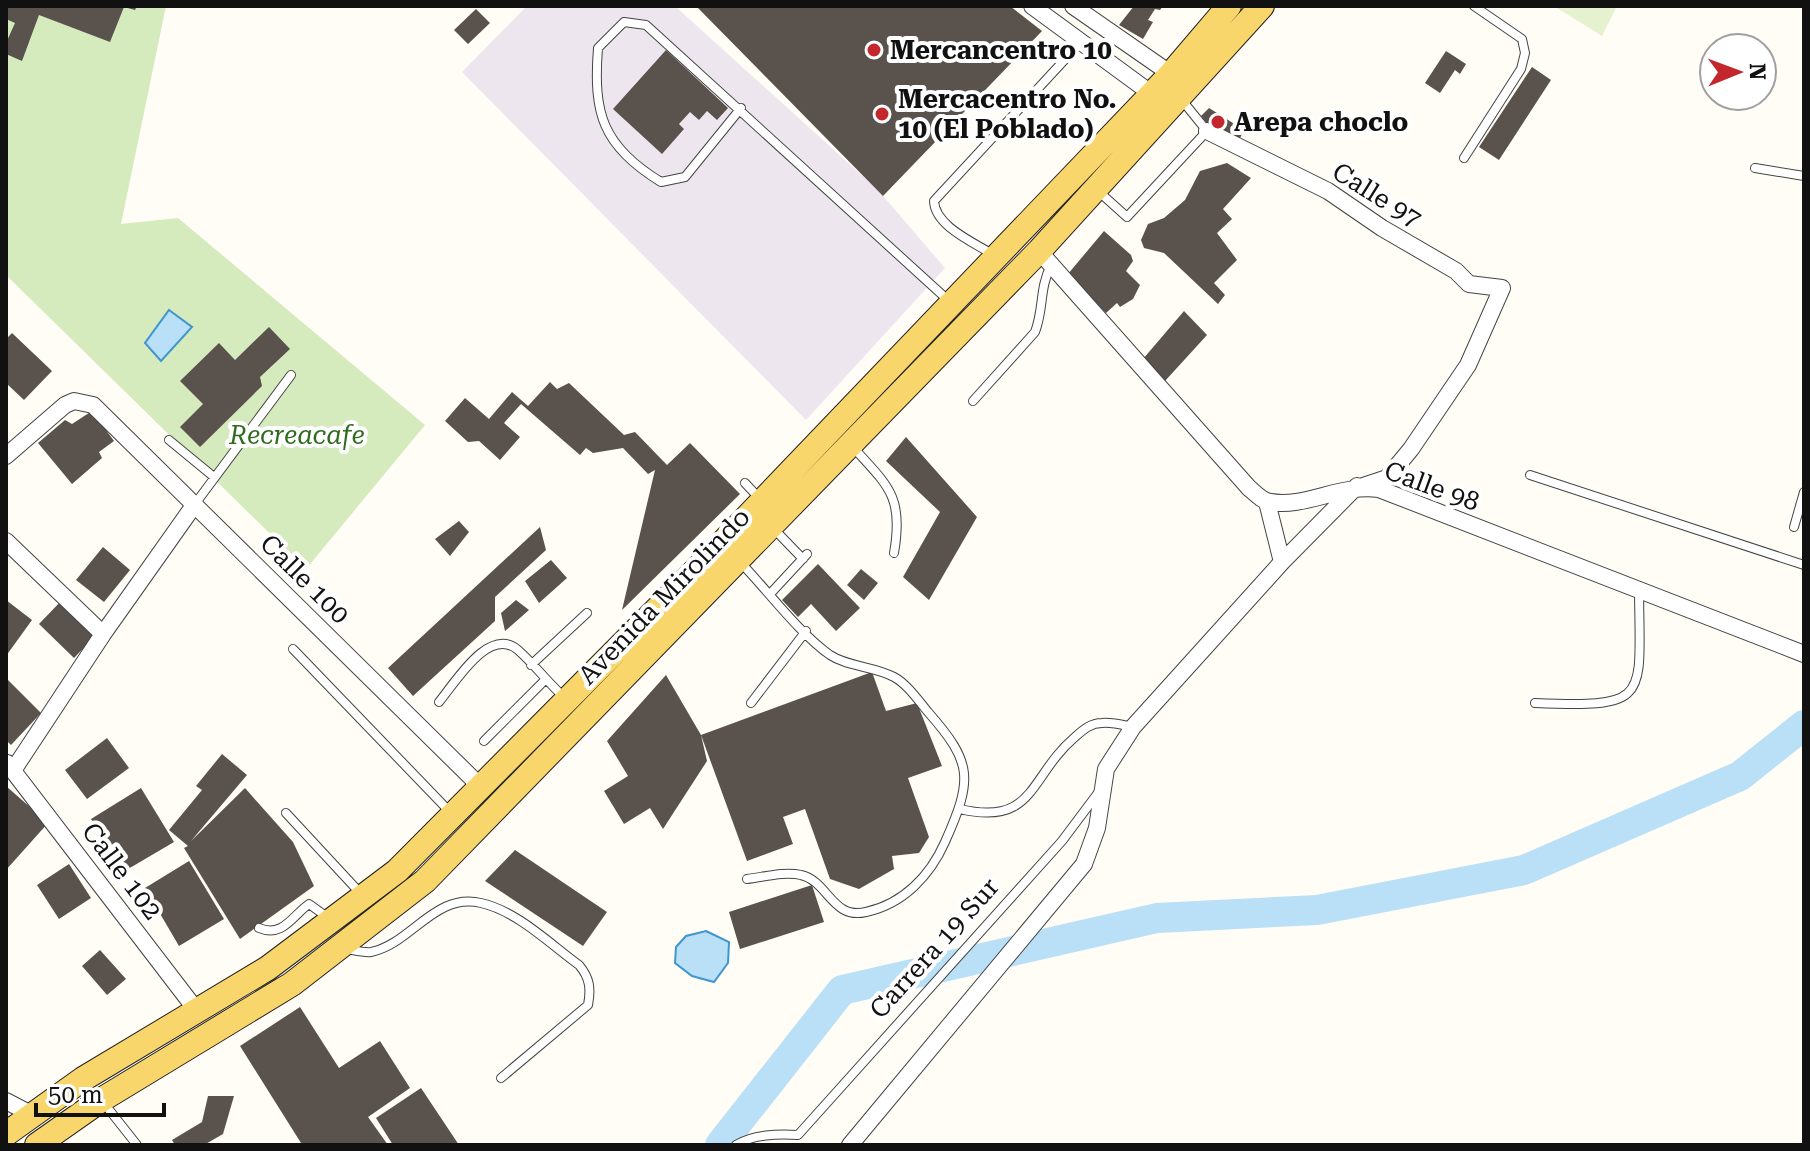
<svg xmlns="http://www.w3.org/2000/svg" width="1810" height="1151" font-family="'Roboto Serif',serif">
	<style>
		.industrial { fill: #eee6ef }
		.green { fill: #d5ebbd }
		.pitch { fill: #e6f2cf }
		.water { fill: #b9e0f7; stroke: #3f96cf; stroke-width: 2 }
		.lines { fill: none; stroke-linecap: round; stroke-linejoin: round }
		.river { stroke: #b9e0f7; stroke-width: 30 }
		.building { fill: #5a524d }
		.lane-casing { stroke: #444; stroke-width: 10 }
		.street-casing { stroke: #444; stroke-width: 18 }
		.primary-casing { stroke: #222; stroke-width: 26 }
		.lane { stroke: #fff; stroke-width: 8 }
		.street { stroke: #fff; stroke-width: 16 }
		.primary { stroke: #f9d66b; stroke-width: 24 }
		.poi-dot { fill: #c4262e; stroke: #fff; stroke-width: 3 }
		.labels { text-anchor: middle; stroke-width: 8; stroke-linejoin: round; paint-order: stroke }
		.poi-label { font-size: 26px; font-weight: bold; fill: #111; stroke: #fff; text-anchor: start }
		.street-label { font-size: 26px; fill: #111; stroke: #fff }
		.park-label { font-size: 26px; font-style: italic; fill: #2f6b1f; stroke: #fff }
	</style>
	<rect width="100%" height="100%" fill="#fffdf5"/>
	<path class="industrial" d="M527,6H675L878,190L945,268L806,420L462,72Z"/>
	<path class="green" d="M6,6H166L121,224L178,218L425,425L306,569L6,275Z"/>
	<path class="pitch" d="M1554,6H1617L1602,36Z"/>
	<path class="water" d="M169,310L192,327L161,361L145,343Z
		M706,931L729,942L728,963L714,982L692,976L675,963L676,947L686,936Z"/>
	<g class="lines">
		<path class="river" d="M720,1145L842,990L1157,918L1317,910L1524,870L1740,776L1804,725"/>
	</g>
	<path class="building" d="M6,6H137L135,10L124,7L110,42L39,15L22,61L6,54V43L15,23L6,19Z
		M696,6H1010L1042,31L883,196Z
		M1134,6H1163L1160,10L1155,9L1148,20L1153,22L1143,39L1119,25Z
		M476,9L490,23L468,44L454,30Z
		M666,50L728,108L717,120L707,111L699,120L690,112L679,124L684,129L662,154L613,109Z
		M1446,51L1466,64L1460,74L1455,70L1440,93L1425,83Z
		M1532,67L1551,80L1499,160L1479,147Z
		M1209,108L1244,130L1238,142L1211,128L1201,116Z
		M1227,163L1251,178L1223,209L1232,219L1217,233L1237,260L1214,283L1225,295L1218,304L1164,253L1144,248L1141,240L1148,224L1164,218L1185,200L1200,171Z
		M1104,231L1131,255L1133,261L1126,271L1140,285L1133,299L1120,307L1117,303L1106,313L1068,274Z
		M1184,311L1207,335L1165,381L1143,359Z
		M269,327L290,349L260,377L262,386L200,447L180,427L203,404L180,381L219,343L235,360Z
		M12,333L52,371L24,400L6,383V339Z
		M550,382L557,389L569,383L624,435L635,432L667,465L690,443L740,494L622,610L655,470L648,474L623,448L593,453L586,448L580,455L521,404L504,423L520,437L500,460L479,441L468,442L445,421L465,398L489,419L512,392L528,406Z
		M92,411L114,441L99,452L102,458L72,484L38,443L65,420L72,424Z
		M906,437L977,517L929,600L903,577L940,512L886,461Z
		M459,521L469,532L450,556L435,539Z
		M540,527L546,550L495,597V621L413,696L388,668Z
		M103,547L130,570L104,602L76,580Z
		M551,560L567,578L539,603L525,581Z
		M818,564L860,608L836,631L811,604L798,617L782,600Z
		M861,569L878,583L864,600L847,585Z
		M63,599L98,633L74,658L39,624Z
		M6,600L32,620L6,656Z
		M516,600L529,610L505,631L501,613Z
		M872,672L886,711L917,703L942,766L908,778L929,837L919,853L892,856L894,869L859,889L830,879L805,809L783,817L793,844L747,861L701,735Z
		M666,675L701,735L707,761L663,829L650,808L624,824L604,791L628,776L607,741Z
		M6,678L41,713L11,745L6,740Z
		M107,738L129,768L87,799L65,770Z
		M222,754L247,775L191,841L245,788L293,842L314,886L240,939L184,848L188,846L169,830L202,790L196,786Z
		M6,786L48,823L6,870Z
		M141,788L174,842L123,872L91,819Z
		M515,850L607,912L583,946L485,881Z
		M189,861L224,919L179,946L145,888Z
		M69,864L91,898L59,919L37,885Z
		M812,885L824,922L740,949L729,912Z
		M100,950L126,979L107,995L82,966Z
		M300,1007L339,1068L380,1041L410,1088L368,1117L388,1145H299L301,1143L240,1046Z
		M421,1088L459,1145H393L376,1118Z
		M208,1096H234L223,1134L204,1145H175L172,1140L202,1122Z"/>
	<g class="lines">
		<defs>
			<path id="lane" d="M741,108L685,177L661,182C602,146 593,113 598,48L624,22L646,25L949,301
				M1464,158L1521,69L1525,53L1522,39L1474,6
				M1755,168L1804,176
				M1097,190L1127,217L1207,131L1181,99
				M992,254C973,242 935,226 934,201L1081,42
				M973,401L1035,332C1044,309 1039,289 1051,265
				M169,440L214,477
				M852,446C888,486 904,496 894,553
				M1530,475L1804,565
				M745,483L761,500
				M195,504L291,375
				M1794,527L1804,492
				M773,528L803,559
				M741,563C768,591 799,633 830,655C848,667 874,666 894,677C907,684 918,700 928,712C973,763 973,779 945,842C930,876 903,904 866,912C832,920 828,881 801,875C785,871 764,877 747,879
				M770,594L807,554
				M293,649L451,813
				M531,665L587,613
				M439,702C455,683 489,625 518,650C535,665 549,684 566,699
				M751,703L806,631
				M1535,703C1651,708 1640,700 1639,591
				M484,741L545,680
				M960,809C1035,827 1029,776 1075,737C1084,729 1091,723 1102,723C1112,722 1123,725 1133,727
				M286,813L362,895
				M259,928C283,938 293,915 309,904L330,919
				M346,949C353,950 364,953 371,952C411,944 435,892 481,903C517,911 550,944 579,965C590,978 591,989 588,1005L501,1078
				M103,1102L137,1145
				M736,1145C754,1134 778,1134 798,1135L1062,841L1098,793"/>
			<path id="street" d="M1032,6L1152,94
				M1073,6L1171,74
				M1207,131L1328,191L1382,228L1456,271L1469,284L1502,288L1468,365L1411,449L1387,478L1363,486
				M1039,251L1249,488C1255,493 1262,501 1270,502C1306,508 1339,484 1379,489L1804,654
				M6,456L65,405L74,401L93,405L483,789
				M6,541L103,634
				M1282,562L1357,486
				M7,763L197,1011
				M14,769L103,634L195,504
				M6,1101L31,1114
				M850,1145L1084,864L1097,828L1106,769L1133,727L1282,562L1267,502"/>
			<path id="primary" d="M6,1134L83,1079L268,968L397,871L704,562L1171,74L1229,6
				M37,1145L101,1100L292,984L425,881L1039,251L1262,6"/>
		</defs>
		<use href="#lane" class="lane-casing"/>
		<use href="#street" class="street-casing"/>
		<use href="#primary" class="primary-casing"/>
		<use href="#lane" class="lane"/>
		<use href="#street" class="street"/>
		<use href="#primary" class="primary"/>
	</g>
	<g class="poi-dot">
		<circle cx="874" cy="50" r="8"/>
		<circle cx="882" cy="114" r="8"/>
		<circle cx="1218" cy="122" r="8"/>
	</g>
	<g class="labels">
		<g class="poi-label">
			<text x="890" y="59">Mercancentro 10</text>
			<text x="898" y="108">Mercacentro No.<tspan x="898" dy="30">10 (El Poblado)</tspan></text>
			<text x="1234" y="131">Arepa choclo</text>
		</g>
		<g class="street-label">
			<text transform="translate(1377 195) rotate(32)" y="9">Calle 97</text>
			<text transform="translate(1432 486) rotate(20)" y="9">Calle 98</text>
			<text transform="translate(305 579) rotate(45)" y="9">Calle 100</text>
			<text transform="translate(664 596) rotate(-46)" y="9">Avenida Mirolindo</text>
			<text transform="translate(122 871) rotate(53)" y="9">Calle 102</text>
			<text transform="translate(934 948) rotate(-48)" y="9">Carrera 19 Sur</text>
		</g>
		<g class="park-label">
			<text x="297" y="444">Recreacafe</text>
		</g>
	</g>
	<rect width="1810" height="1151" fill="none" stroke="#111111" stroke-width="16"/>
	<g transform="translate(1738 72) rotate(89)"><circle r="38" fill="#ffffff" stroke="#a0a0a0" stroke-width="2"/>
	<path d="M0-6L14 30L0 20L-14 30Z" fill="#c4262e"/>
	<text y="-12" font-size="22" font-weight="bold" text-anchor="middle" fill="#111111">N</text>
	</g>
	<path d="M36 1103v12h128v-12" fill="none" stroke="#111111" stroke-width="4"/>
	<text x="48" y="1103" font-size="24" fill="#111111" stroke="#ffffff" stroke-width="6" paint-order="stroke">50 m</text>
</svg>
